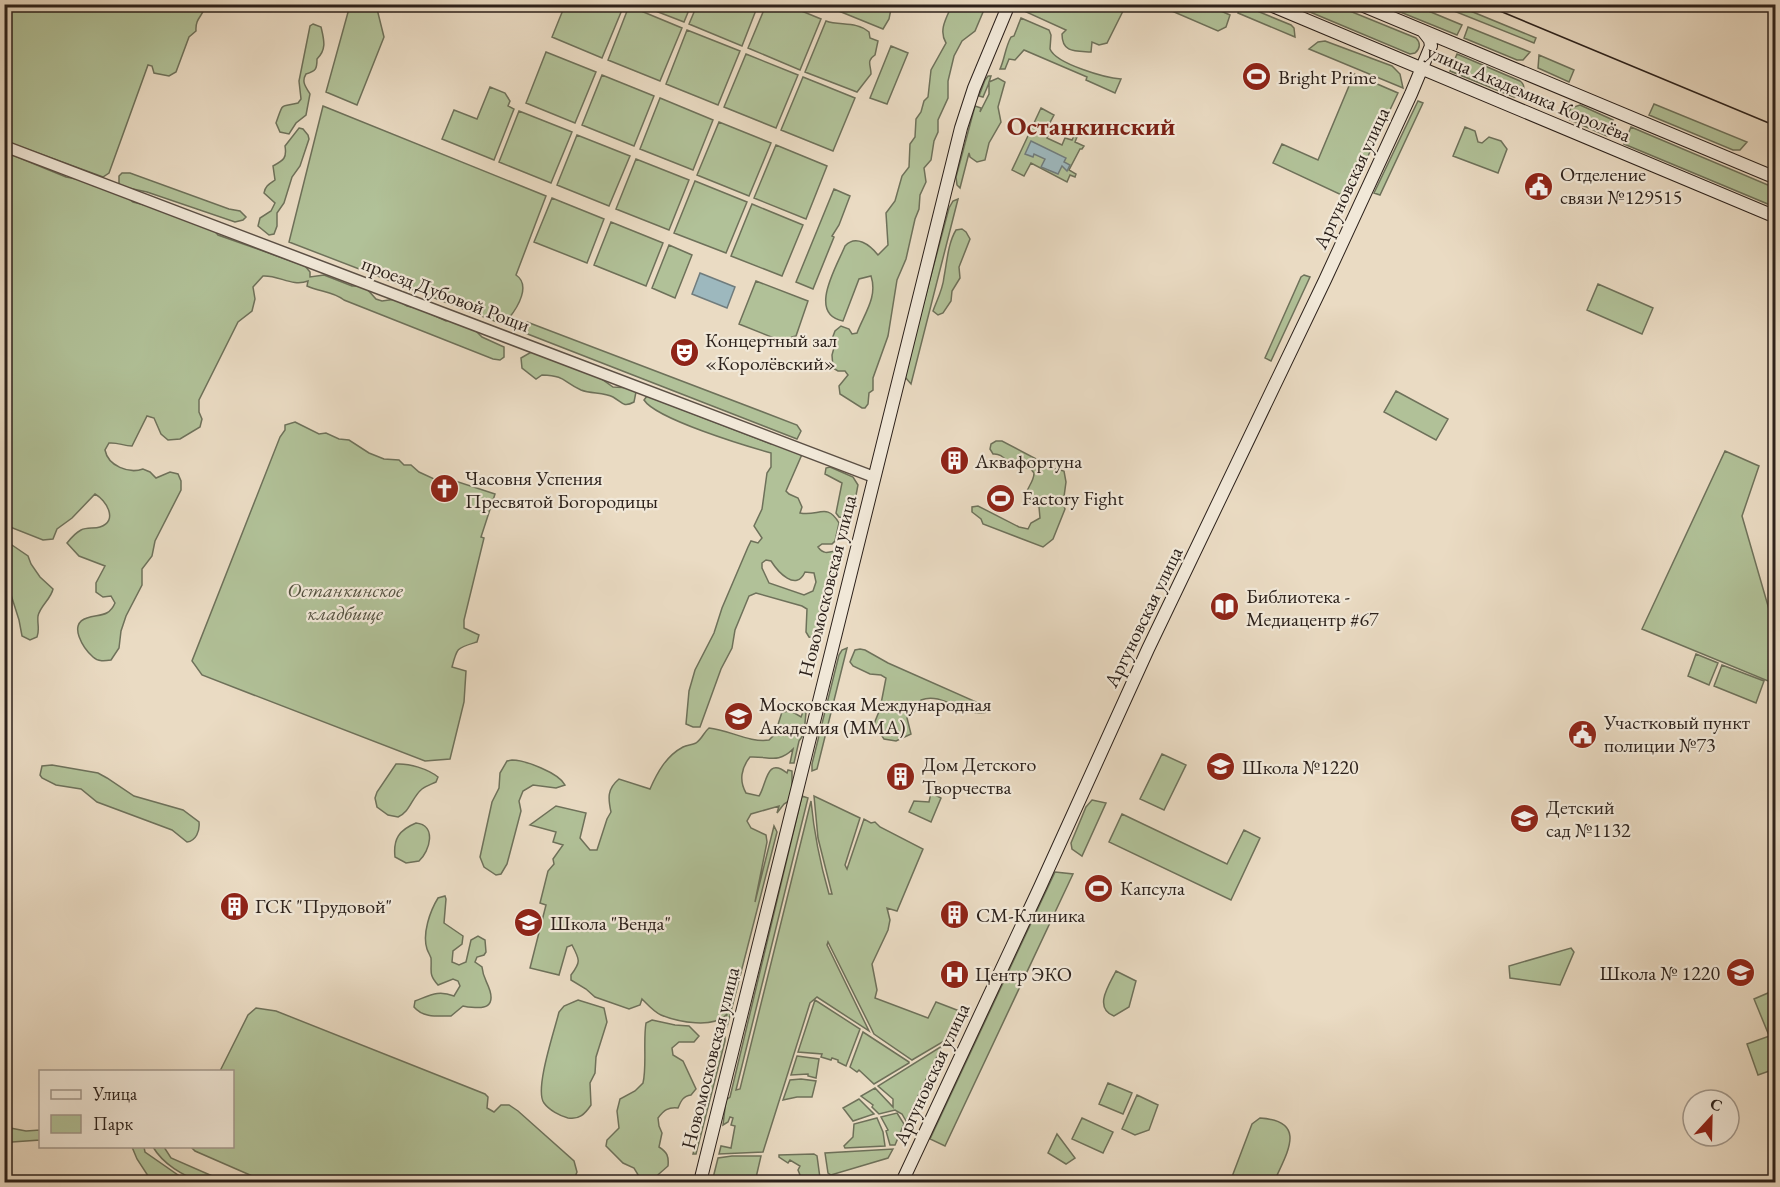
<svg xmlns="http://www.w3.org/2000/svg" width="1780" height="1187" font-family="'EB Garamond',serif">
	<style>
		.green { fill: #b1c198; stroke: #6e715a; stroke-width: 1.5; fill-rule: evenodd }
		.water { fill: #9db8be; stroke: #707c7d; stroke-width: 1.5 }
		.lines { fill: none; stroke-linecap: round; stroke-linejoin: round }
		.tertiary-casing { stroke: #5c5045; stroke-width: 13 }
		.secondary-casing { stroke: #2c211b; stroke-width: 14 }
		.tertiary { stroke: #f1e8d8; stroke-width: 10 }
		.secondary { stroke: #f1e8d8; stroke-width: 12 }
		.tram { stroke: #2c211b; stroke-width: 1.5 }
		.labels { text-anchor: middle; stroke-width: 4.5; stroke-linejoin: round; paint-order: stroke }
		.poi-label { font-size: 20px; fill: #2c211b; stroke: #f1e8d8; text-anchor: start }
		.street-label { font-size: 20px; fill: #2c211b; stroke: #f1e8d8 }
		.park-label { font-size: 20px; font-style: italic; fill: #545140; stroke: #f1e8d8 }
		.district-label { font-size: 26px; font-weight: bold; fill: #7a1f14; stroke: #f1e8d8 }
	</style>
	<rect width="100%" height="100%" fill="#eadbc3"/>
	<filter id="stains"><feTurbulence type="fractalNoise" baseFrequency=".00333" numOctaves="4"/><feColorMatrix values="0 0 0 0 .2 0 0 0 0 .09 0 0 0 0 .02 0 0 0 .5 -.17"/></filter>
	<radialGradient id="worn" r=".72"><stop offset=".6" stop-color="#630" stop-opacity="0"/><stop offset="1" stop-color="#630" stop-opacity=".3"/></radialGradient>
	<path class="green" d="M4,5H206C203,16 195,18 196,31L189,37L176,72L169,76L154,73L152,66L148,65L109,173L103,177L5,141Z
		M350,5H378L377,9L384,37L357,105L326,92Z
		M565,5H624L602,58L552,37Z
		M640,5H691L684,22Z
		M697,5V4L758,5L742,46L689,24Z
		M766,5H787L821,19L800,70L748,48Z
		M824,5H880L891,9L889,19L883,29Z
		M952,5H986L975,31L962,41L954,56L948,81V98L938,120V132L934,141L931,160L924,168L926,182L920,195L919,209L915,219L906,259L897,280L888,336L873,378V390L869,393L868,404L865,408H862L840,394L839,386L848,375L845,371H838L833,368L832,355L835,344L832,339L835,331L841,326L849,329L852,334L857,333C864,314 878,297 871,276L859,279L843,321C807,314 837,266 845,246C856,234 870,245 878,255L888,245L886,213L895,201L902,176L909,167L910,144L915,137L916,119L921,112L924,101L928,97L931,70L946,43C938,30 947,17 952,5Z
		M1027,5V4L1126,5L1107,43L1099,45L1092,42L1091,52C1075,51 1062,53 1062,34L1066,30L1024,11Z
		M1158,5H1207L1230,15L1226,27L1218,31Z
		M1313,5H1335L1416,38C1421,43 1420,49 1415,53L1410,54L1310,12Z
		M1383,5H1414L1462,25L1457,35Z
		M1439,5H1470L1468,10L1536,38L1534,43Z
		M629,6L682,28L660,81L608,60Z
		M1245,6L1291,25L1294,28L1295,37L1238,13L1240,8Z
		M1021,18L1049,30L1051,35L1050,49C1056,64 1106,78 1121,79L1115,93L1086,80L1087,77L1024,50L1015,60L1009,59L1005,69H1000C1005,58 1005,48 1011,37L1014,36Z
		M826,21C840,26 856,21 869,32L870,38L878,41L875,55C866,61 871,65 871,74L857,92L805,72Z
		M313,24L321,27C324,40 327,49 317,59C317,69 316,71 306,74C301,82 306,87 310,94L306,115L296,123L289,134L280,132L276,123C284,101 279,108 298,103L301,99L299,81L310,26Z
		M1468,27L1530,52L1523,60H1517L1464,38Z
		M687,30L740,51L718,105L666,84Z
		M1325,41L1392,66L1400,74L1403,88L1309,49L1318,42Z
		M891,46L908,53L887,104L870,98Z
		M546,52L596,72L575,123L526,103Z
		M746,54L798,75L776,128L724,107Z
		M1457,54L1520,81C1526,85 1524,92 1520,96L1514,97L1450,71Z
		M1539,55L1574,70L1569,82L1538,68Z
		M1354,74L1398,93L1348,198L1273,163L1282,144L1318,160Z
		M602,75L654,96L634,146L582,125Z
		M988,76H991L989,82L998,78L1005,82L998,107L1001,122L989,143L985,160L977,162L970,157L969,153L960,188L957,185L956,177L975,106L981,108L980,112L989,94V83L983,97L979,96L985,80Z
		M803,77L855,98L833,151L781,130Z
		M490,87L505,93L510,101L508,106L514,109L494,160L442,139L454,110L477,119Z
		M660,98L713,120L693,170L640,149Z
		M1418,101L1423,103L1380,195L1374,193Z
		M1654,104L1747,142L1740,150H1733L1649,115Z
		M1580,105L1613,120L1607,136L1570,120L1568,114L1571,108Z
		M323,106L546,196L516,275C531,285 518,307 509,318L498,319L497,322L289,242Z
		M1041,108L1054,115L1047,128L1050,130L1047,138L1062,145L1065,138L1072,140L1074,136L1077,137L1075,142L1084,146L1082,149H1080L1069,170L1076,174L1075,177L1070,175L1067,182L1031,163L1024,176L1012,170Z
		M519,111L572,132L551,183L499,162Z
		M719,122L771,143L749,196L697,175Z
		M1465,127L1475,131L1478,142L1482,143L1489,137L1501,141L1507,149L1498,173L1453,156Z
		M1631,127L1775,188V207L1624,144Z
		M299,128L303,129L308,135L309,139L300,166L292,177L284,203L277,213V226L274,234L269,235L258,226L260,218L271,211L275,203L264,193C265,186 269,184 275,180L273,166C284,160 287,158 285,146Z
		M577,135L630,156L609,206L557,185Z
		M776,145L827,166L806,219L754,198Z
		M5,152L66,177L87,181L94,186L119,191L133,202L169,211L213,229L218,235L305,266L310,272V277L324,275L352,286H359L366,288L376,299L382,301L396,299L407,306L420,309L446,321L453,318L472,327L482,337L504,347V357L500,360L493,359L344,300C333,291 320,292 307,286L308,281C292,287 279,275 263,276L253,287L255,299L252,311L238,322L199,400V412L202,419L200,427L180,439L168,440L161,434L154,418L147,416L132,446C123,446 118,442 109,443L105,450C108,466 129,474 143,469L150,472L156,478L170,472L178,474L181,481V490L155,541L152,556L142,569V585L126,616L121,631L119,648L111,660C105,661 98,662 93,657C84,649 67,624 87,618C100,614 109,617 115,603L111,596L103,597L96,592V583L105,566L79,556L67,543C71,538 75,533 81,530C87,527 94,529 100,527C119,521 106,500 95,494L72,518L57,529L53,539L43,540L5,525L4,201L8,191L5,180Z
		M636,159L689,180L669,230L616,209Z
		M122,173H130L229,209L240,211L246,217L243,220L235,222L147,192L119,186V176Z
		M695,181L747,202L726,253L674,233Z
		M834,189L850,196L839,225L832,236L834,237L813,289L796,282Z
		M552,198L604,219L587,263L534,242Z
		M958,199L911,384L905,377V373L949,208L953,201Z
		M752,204L803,225L782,276L731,256Z
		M611,222L663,243L646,286L594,265Z
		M962,229L966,232L970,239L959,267L960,278L952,291L951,301L943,313L938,315L933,311C937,300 943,289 944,277C947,262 948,243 956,230Z
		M669,245L692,255L675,298L652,288Z
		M1304,275L1310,277L1271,361L1265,358L1301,277Z
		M756,281L808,301L796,336L792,337L789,344L739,324Z
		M1598,284L1653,308L1642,334L1587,310Z
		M527,322L797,425L801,431L797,439L520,331L523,324Z
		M533,351L593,373L613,387L632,388L636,392L634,402C623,408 622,402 613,397C604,392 591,394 581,390C562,381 566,376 542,375L536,379L522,368L521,358Z
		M1396,391L1448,419L1436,440L1384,412Z
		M647,396L771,444L786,442L803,452L786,491L789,494L798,498L802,507L800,513C818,517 827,502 839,523L835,541L832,544H822L818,547C823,554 827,553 835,551L841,558L826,594L818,635L814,638L809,637L806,632L807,609L802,606L756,593L749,596L735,630L732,648L721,669L700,727H693L686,724L689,691L695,670L714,633L722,608L748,547L751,541L758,543L762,538L754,526L762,509L767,473L771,467V453C746,446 656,419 644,400ZM766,560L771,561C778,572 796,592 805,572L814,573L816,582L813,591L804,595L769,583L762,568V563Z
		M295,422L319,434L326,433L339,439L349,440L369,453L384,459L399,460L404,465H411L419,472L434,479L440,476L495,494L481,537L484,538L464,620V628L479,635L477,642C457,648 457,647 452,667L466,671L464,702L450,759L425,761L202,675L192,661L280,437L285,430V425Z
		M996,441H1002L1055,469L1064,471L1066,482L1063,504L1065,509L1053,539L1043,547L983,524L981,519L972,512V507L978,506L1019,527L1028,529L1031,523L1040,518L1039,507L1025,499C1025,489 1034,483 1034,473L1030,468C1025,468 1020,469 1015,467C1006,462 1003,453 993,454L990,449L991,444Z
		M1725,451L1759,466L1742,516L1775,630V677L1768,681L1642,629Z
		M830,467L853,477L858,485L852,516L849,519L839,517L836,513L842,483L825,474L826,468Z
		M9,543L28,556L31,564L40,577L53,589C51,599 40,606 38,616C37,624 40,629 37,637L30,640L22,636L19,620L5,576V545Z
		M847,648L817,769L812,771V764L839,655L842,650Z
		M860,649L865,650L888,663L983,705L987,712C963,718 943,691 921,700L916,710L907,718L911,734L896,741L884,739L874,724L880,709L886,678L881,675L870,674L853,666L850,662L855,650Z
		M1696,654L1718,663L1709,685L1688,676Z
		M1722,665L1764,681L1756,703L1714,686Z
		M791,711L801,717L803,712H806L804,734L799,741L794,763H790L793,749C778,764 769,756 750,757C741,768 739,781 746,793L759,796C767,784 766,756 787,773L788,770L792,771V799L784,804L777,813L779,806L751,814L747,821L751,828L766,835L767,842L755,902L774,826L777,832L727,1027L724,1028L727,1014C714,1029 678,1022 661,1015C654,1012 648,1005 642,999L640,1005L629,1009L595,997L586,989L571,980V975C581,962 580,960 572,945L567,947L559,975L530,968L546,905L540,903L548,871L554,864L553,859L563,845L553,842L556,832L530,825L556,806L586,813L580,838L590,850H597L607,819L611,812C608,798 607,789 619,779L650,789C657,773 666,756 683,747C687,745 692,745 696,743C702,739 704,732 709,728C729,730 750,743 769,740L775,734L782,712Z
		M1162,754L1186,765L1164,810L1140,799Z
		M512,760C525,760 559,773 565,785L556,788L533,785L523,791L519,801L521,811L507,864L501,874L496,875L484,867L480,857L492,802L499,788L500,773L507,761Z
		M396,764C409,763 428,769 438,777L436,782C432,784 426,786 422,789C412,797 410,812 398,817L388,815L377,807L375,798L377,792Z
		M52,765L98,773L107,778L134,796L183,810L199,822C200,831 196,841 187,842L172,830L97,802L81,789L56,785L42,778L40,775L42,766Z
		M931,793L941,798L931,822L909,812L914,801L929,802Z
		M802,796L808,798L736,1090L740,1089L811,801C814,833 820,863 829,894H832L818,838L814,796L860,818L845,865L847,869L864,819L871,823L875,822L880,827L923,849L897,911L887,908L890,920L888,930L872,964L877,990L875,998L928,1018L936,1002L962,1012L951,1037L912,1060L874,1034L828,942L827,945L869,1031L817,997L810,1003L763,1152L719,1154L721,1146L731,1148L735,1126L731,1125L733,1118L730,1117L728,1122L723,1125L726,1100L730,1097Z
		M1092,800L1106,803L1082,856L1072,849L1071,843L1086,807Z
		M1122,814L1227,864L1244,830L1260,838L1231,900L1109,842Z
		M416,823C437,825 430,851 419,861L406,863L395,857C393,839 399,830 416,823Z
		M1055,872L1073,874L945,1146L930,1139Z
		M445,896L446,899L444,923L463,936L462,944L453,951L452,962L459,965L466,962L471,940L478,936L485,940L486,952L484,955L477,957L475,962L482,967C483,978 487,981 490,991C496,1012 475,1008 463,1006L451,1016C438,1016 423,1018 414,1007L415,1001C431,995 438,990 454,996L460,986L458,981L453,979L438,985C428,974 432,971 431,958C430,955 428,952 427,949C422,934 430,911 438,898Z
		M1571,948L1574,952L1560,985L1510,978L1509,966Z
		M1116,971L1136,981L1129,1007L1114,1016C1093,1008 1109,985 1116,971Z
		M1775,990V1030L1768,1033L1754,999Z
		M578,1000L604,1008L607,1022L596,1057L595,1073L590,1083L591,1105C585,1114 579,1120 568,1118C560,1116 549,1110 544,1103C534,1090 555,1029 559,1012L564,1006Z
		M815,1000L860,1029L846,1066L838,1062V1060L832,1058L831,1060L821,1057L822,1054L798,1052Z
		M256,1008L276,1011L485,1094L488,1097L487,1108L494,1112L501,1105H509L518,1111L574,1161L577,1172L573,1182H266L195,1151L191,1147L232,1146V1072L220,1071L248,1015Z
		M652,1020L675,1025L689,1026L699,1036L694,1042H679L672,1048L673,1055L683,1061L696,1089L691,1095C683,1096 681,1101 678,1108C668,1107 664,1110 658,1118L659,1126L662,1133L659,1147C667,1152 669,1156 668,1166L651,1181L640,1178L634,1168L623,1163L606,1146L607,1140L619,1128L617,1111L620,1099L635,1091L643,1083C647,1066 643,1041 646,1023Z
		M863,1032L909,1062V1063L874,1084L859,1070L857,1072L850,1067Z
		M1775,1034V1069L1758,1075L1747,1044Z
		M722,1035L725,1037V1041L696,1154H693Z
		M942,1046L906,1121L902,1114L895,1110L879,1114L872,1107L873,1105L861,1096L875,1088L893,1107V1099L878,1086Z
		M797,1056L819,1059L816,1078L808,1076V1074L791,1075Z
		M801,1079L816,1081L812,1097H797L783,1100L790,1080Z
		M1108,1083L1132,1093L1123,1114L1099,1104Z
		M1137,1095L1158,1105L1149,1130L1135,1135L1122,1129Z
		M859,1099L874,1114L853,1121L843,1108Z
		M897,1113L904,1124L895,1145H890L886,1131L888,1130L881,1117Z
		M877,1118L883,1132L885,1146L845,1148L844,1146L853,1137L854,1124Z
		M1082,1118L1113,1132L1103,1153L1072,1139Z
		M1260,1118C1309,1121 1286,1154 1274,1182H1230L1252,1124Z
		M5,1127L26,1131L40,1130V1140L12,1142L5,1140Z
		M1057,1134L1075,1158L1066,1164L1048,1153Z
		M132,1147H144L145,1152L188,1182H152L137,1159Z
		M153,1147H164L171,1158L226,1182C219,1183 209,1184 202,1182C183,1176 163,1164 153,1147Z
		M893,1149L888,1158L831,1175L828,1173L825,1153Z
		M814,1154L817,1156L820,1178L803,1182H790L798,1179L800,1175L798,1170L800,1166L790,1160L788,1163L779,1157V1155Z
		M732,1156H761L755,1182H712L718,1158Z"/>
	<path class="water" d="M1031,141L1066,158L1064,162L1070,165L1067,171L1062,166L1058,174L1041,167L1045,159L1034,154L1033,157L1025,154Z
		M700,273L735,287L727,308L692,294Z"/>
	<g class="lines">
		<defs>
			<path id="tertiary" d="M4,146L874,477"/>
			<path id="secondary" d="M1268,4L1776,217
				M1359,4L1776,178
				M700,1182L961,128L974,88L1009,4
				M902,1182L1040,887L1148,649L1325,280L1411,94L1431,46L1430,40L1423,31"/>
		</defs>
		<use href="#tertiary" class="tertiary-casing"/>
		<use href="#secondary" class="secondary-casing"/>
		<use href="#tertiary" class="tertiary"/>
		<use href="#secondary" class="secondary"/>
		<path class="tram" d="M1483,4L1776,126"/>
	</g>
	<defs>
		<symbol id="stadium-disc" viewBox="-11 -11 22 22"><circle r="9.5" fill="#8f2418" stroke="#f1e8d8"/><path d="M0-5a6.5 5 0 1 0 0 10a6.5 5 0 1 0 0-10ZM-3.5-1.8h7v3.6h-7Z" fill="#fff"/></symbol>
		<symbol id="civic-disc" viewBox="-11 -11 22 22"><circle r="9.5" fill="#8f2418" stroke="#f1e8d8"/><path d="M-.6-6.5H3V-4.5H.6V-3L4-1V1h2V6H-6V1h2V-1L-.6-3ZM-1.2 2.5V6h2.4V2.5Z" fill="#fff"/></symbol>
		<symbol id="theatre-disc" viewBox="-11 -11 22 22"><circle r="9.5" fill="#8f2418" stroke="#f1e8d8"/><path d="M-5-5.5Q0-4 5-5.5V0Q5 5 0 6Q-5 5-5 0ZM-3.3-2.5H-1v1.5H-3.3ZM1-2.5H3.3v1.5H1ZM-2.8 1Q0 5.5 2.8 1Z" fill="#fff"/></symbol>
		<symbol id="building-disc" viewBox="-11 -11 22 22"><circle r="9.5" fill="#8f2418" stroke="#f1e8d8"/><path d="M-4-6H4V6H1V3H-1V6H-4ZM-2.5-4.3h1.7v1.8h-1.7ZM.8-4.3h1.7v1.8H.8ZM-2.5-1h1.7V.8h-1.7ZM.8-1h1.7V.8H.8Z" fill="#fff"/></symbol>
		<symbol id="church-disc" viewBox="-11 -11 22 22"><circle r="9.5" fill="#8f2418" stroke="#f1e8d8"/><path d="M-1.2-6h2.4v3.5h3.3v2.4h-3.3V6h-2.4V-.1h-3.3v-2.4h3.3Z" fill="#fff"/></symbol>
		<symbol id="library-disc" viewBox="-11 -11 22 22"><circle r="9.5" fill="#8f2418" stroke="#f1e8d8"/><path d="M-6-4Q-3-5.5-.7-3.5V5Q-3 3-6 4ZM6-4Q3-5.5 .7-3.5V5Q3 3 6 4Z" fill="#fff"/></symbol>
		<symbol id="university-disc" viewBox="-11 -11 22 22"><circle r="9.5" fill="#8f2418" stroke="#f1e8d8"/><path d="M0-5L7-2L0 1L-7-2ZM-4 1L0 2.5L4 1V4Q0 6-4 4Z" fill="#fff"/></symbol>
		<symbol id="school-disc" viewBox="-11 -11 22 22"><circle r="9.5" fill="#8f2418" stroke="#f1e8d8"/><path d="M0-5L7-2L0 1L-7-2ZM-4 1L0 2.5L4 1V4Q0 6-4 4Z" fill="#fff"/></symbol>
		<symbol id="hospital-disc" viewBox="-11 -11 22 22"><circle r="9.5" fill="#8f2418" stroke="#f1e8d8"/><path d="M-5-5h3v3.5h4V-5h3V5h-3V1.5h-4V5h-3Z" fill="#fff"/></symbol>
	</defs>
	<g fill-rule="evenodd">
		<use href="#stadium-disc" x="1240" y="60" width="33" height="33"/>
		<use href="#civic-disc" x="1522" y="170" width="33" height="33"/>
		<use href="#theatre-disc" x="668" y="336" width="33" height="33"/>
		<use href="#building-disc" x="938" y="444" width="33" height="33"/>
		<use href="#church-disc" x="428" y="472" width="33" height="33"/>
		<use href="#stadium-disc" x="984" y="482" width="33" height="33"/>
		<use href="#library-disc" x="1208" y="590" width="33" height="33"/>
		<use href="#university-disc" x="722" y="700" width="33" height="33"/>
		<use href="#civic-disc" x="1566" y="718" width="33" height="33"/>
		<use href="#school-disc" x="1204" y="750" width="33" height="33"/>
		<use href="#building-disc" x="884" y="760" width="33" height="33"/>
		<use href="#school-disc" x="1508" y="802" width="33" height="33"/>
		<use href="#stadium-disc" x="1082" y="872" width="33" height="33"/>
		<use href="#building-disc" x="218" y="890" width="33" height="33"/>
		<use href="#building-disc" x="938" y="898" width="33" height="33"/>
		<use href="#school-disc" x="512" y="906" width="33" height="33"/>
		<use href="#school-disc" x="1724" y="956" width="33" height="33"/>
		<use href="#hospital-disc" x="938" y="958" width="33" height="33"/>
	</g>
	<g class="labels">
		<g class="poi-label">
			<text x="1278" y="84">Bright Prime</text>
			<text x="1560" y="181">Отделение<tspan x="1560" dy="23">связи №129515</tspan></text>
			<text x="705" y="347">Концертный зал<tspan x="705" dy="23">«Королёвский»</tspan></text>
			<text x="975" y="468">Аквафортуна</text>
			<text x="465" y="485">Часовня Успения<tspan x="465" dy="23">Пресвятой Богородицы</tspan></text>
			<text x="1022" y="505">Factory Fight</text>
			<text x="1246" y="603">Библиотека -<tspan x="1246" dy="23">Медиацентр #67</tspan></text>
			<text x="759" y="711">Московская Международная<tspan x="759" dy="23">Академия (ММА)</tspan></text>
			<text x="1604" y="729">Участковый пункт<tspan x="1604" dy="23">полиции №73</tspan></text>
			<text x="922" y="771">Дом Детского<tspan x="922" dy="23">Творчества</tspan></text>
			<text x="1242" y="774">Школа №1220</text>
			<text x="1546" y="814">Детский<tspan x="1546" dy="23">сад №1132</tspan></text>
			<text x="1120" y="895">Капсула</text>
			<text x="255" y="913">ГСК "Прудовой"</text>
			<text x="976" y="922">СМ-Клиника</text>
			<text x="550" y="930">Школа "Венда"</text>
			<text x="1720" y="980" text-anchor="end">Школа № 1220</text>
			<text x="975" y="981">Центр ЭКО</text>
		</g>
		<g class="street-label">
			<text transform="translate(1529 93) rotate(23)" y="7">улица Академика Королёва</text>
			<text transform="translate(1351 178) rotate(-65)" y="7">Аргуновская улица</text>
			<text transform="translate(446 294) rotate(21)" y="7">проезд Дубовой Рощи</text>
			<text transform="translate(827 586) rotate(-76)" y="7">Новомосковская улица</text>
			<text transform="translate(1143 617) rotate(-64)" y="7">Аргуновская улица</text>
			<text transform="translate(710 1058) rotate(-76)" y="7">Новомосковская улица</text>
			<text transform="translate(931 1074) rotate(-65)" y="7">Аргуновская улица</text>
		</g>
		<g class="park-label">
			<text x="345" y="597">Останкинское<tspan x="345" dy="23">кладбище</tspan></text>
		</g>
		<g class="district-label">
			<text x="1091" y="135">Останкинский</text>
		</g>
	</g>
	<rect width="1780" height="1187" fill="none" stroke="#eadbc3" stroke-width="24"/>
	<rect x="6" y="6" width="1768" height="1175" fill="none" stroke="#2c211b" stroke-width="3"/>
	<rect x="12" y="12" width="1756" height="1163" fill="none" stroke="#2c211b" stroke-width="1.5"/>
	<rect x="39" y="1070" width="195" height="78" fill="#f1e8d8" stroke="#a2988c" stroke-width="1.5"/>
	<rect x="51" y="1090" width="30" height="9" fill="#f1e8d8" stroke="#a2988c" stroke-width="1.5"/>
	<text x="93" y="1100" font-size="18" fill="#2c211b">Улица</text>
	<rect x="51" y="1115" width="30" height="18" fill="#b1c198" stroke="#a2988c" stroke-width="1.5"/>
	<text x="93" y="1130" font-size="18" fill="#2c211b">Парк</text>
	<g transform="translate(1711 1118) rotate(22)"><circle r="28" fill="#f1e8d8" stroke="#a2988c" stroke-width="1.5"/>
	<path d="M0-4.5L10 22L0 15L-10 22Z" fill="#8f2418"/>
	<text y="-9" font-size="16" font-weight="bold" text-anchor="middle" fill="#2c211b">С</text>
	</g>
	<rect width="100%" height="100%" filter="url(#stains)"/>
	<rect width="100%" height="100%" fill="url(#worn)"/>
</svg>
